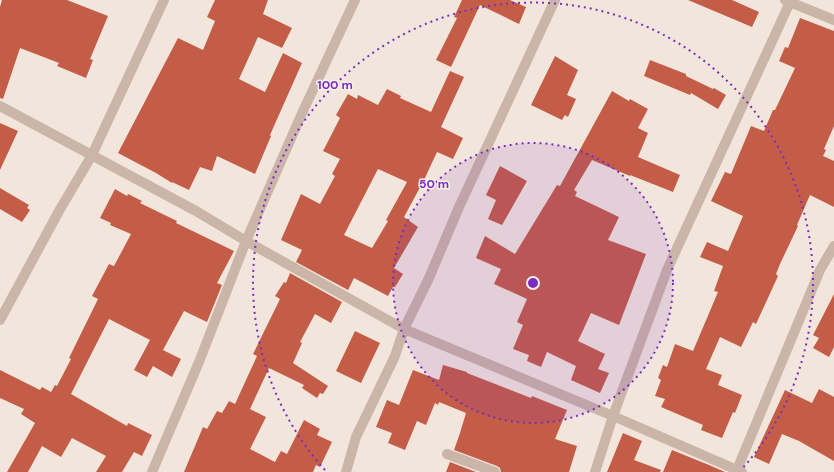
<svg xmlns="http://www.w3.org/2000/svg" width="834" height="472" font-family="'DM Sans',sans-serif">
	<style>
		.building { fill: #c45d48; fill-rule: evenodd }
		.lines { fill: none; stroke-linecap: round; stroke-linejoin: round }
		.minor { stroke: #cab5a8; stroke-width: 10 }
		.ring { fill: none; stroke: #7b2cbf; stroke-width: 2; stroke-dasharray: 2 4 }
		.centre { fill: #7b2cbf; stroke: #f9f0e9; stroke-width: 2 }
		.ring-label { font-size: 12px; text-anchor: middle; font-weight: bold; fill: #7b2cbf; stroke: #f9f0e9; stroke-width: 3; stroke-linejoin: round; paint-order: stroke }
	</style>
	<rect width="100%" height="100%" fill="#f2e6dc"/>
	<path class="building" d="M2,0H67L108,16L90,59L93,60L86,78L57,66L59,63L20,48L3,99L0,98V7Z
		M215,0H268L263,14L292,28L282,48L258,37L239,79L265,92L283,53L302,63L270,135L271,136L255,174L217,156L212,171L200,167L189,190L172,182V183L156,173L118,153L178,38L203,50L215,21L207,17Z
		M462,0H510L526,7L519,24L480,5L451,67L436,60L457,18L454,17Z
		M688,0H732L759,12L752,27Z
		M800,18L834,31V126L824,149L826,150L823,156L834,161V207L810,195L797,225L798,226L780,264L776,274L778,276L756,324L753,322L741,347L720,337L706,369L722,375L718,385L742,395L735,413L733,412L722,438L701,430L703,425L661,407L665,399L655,396L661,380L658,378L663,365L667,367L675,344L693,351L718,292L714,291L723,266L700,257L707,242L728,251L743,216L711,201L725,172L731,174L751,126L764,131L773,110H775L795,68L779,61L785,47L788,48Z
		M555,56L578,70L567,95L576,99L568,117L565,115L562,120L531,105Z
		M650,60L686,74V76L713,89L714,88L726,95L718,109L691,93L690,95L644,76Z
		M450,71L464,77L441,127L463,138L453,159L437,152L424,180L404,217L418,227L394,268L403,274L395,287H393L388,296L354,278L348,290L296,262L302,250L281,240L301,194L320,204L335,176L332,174L340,159L323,151L340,118L336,115L348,94L357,99L358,95L378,105L387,89L401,96L400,98L431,112ZM378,169L407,182L386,220L388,221L372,248L344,235Z
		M612,91L629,101L630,99L648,109L638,128L648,133L638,157L680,175L673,192L630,175V176L592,160L574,190L577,192L575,196L619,217L608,240L646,254L619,325L591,313L578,341L605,354L598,369L609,373L600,393L571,380L576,366L547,352L541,367L527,361L529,355L513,349L523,325L517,322L527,299L494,284L501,269L476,258L485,236L515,254L557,185L560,186Z
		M0,123L18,131L0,170Z
		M500,166L527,181L502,225L488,219L496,200L486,195Z
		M0,188L29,205L27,208L30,210L22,222L0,209Z
		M115,189L127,196L128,194L142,201L140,203L177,221L176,223L234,251L217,283L222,285L207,322L184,311L163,350L181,359L172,377L153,366L147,377L134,370L150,340L109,319L71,394L127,426L128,423L152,435L142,456L134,452L122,472H96L106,456L72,438L61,457L42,446L28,472H7L35,423L21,414L24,409L0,398V370L40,390L42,387L51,392L55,385L57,386L71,359L69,358L98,299L92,296L109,264L114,266L131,234L110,225L111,223L100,218Z
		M290,273L342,302L331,323L315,314L300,342L302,343L293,363L328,386L323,394L320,393L317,398L302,388L304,385L269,368L250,409L266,417L250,449L275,462L281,451L287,454L304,420L320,429L317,435L332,442L320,467L316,465L313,472H184L203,427L207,429L217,411L222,413L229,401L235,404L257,356L253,354L280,299L275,296L284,282L286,283Z
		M834,294V347L829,357L813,348L819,338L813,335Z
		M355,331L380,343L361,383L336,371Z
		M443,365L467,372V373L531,398L532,396L567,410L555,439L577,446L569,472H501L500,468L497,466L454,450L460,433L466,413L439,402L438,405L435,403L426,425L417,421L405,450L388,443L392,433L376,427L387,400L399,405L413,370L439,380Z
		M819,389L834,397V461L799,441L782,434L769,464L754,457L785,390L812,403Z
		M623,433L642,441L634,460L661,470L660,472H607Z
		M672,450L709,465L725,472H663Z
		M450,462L476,472H446Z"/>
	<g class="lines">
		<path class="minor" d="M785,0L834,20
			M0,106L196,211L246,241L404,329L613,416L742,472
			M0,320L59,211L92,155L164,0
			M447,454L495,472
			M152,472L199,362L246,241L303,111L355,0
			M346,472L356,437L395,356L404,329L429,278L459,207L555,0
			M595,472L613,416L667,270L791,0
			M736,472L820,270L834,246"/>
	</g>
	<circle cx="533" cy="283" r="140" fill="#7b2cbf" fill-opacity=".12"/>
	<g class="ring">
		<circle cx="533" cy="283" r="140"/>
		<path d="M325 470A280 280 0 1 1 741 470"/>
	</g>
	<circle cx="533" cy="283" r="6" class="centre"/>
	<g class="ring-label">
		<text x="335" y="89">100 m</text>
		<text x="434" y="188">50 m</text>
	</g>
</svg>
